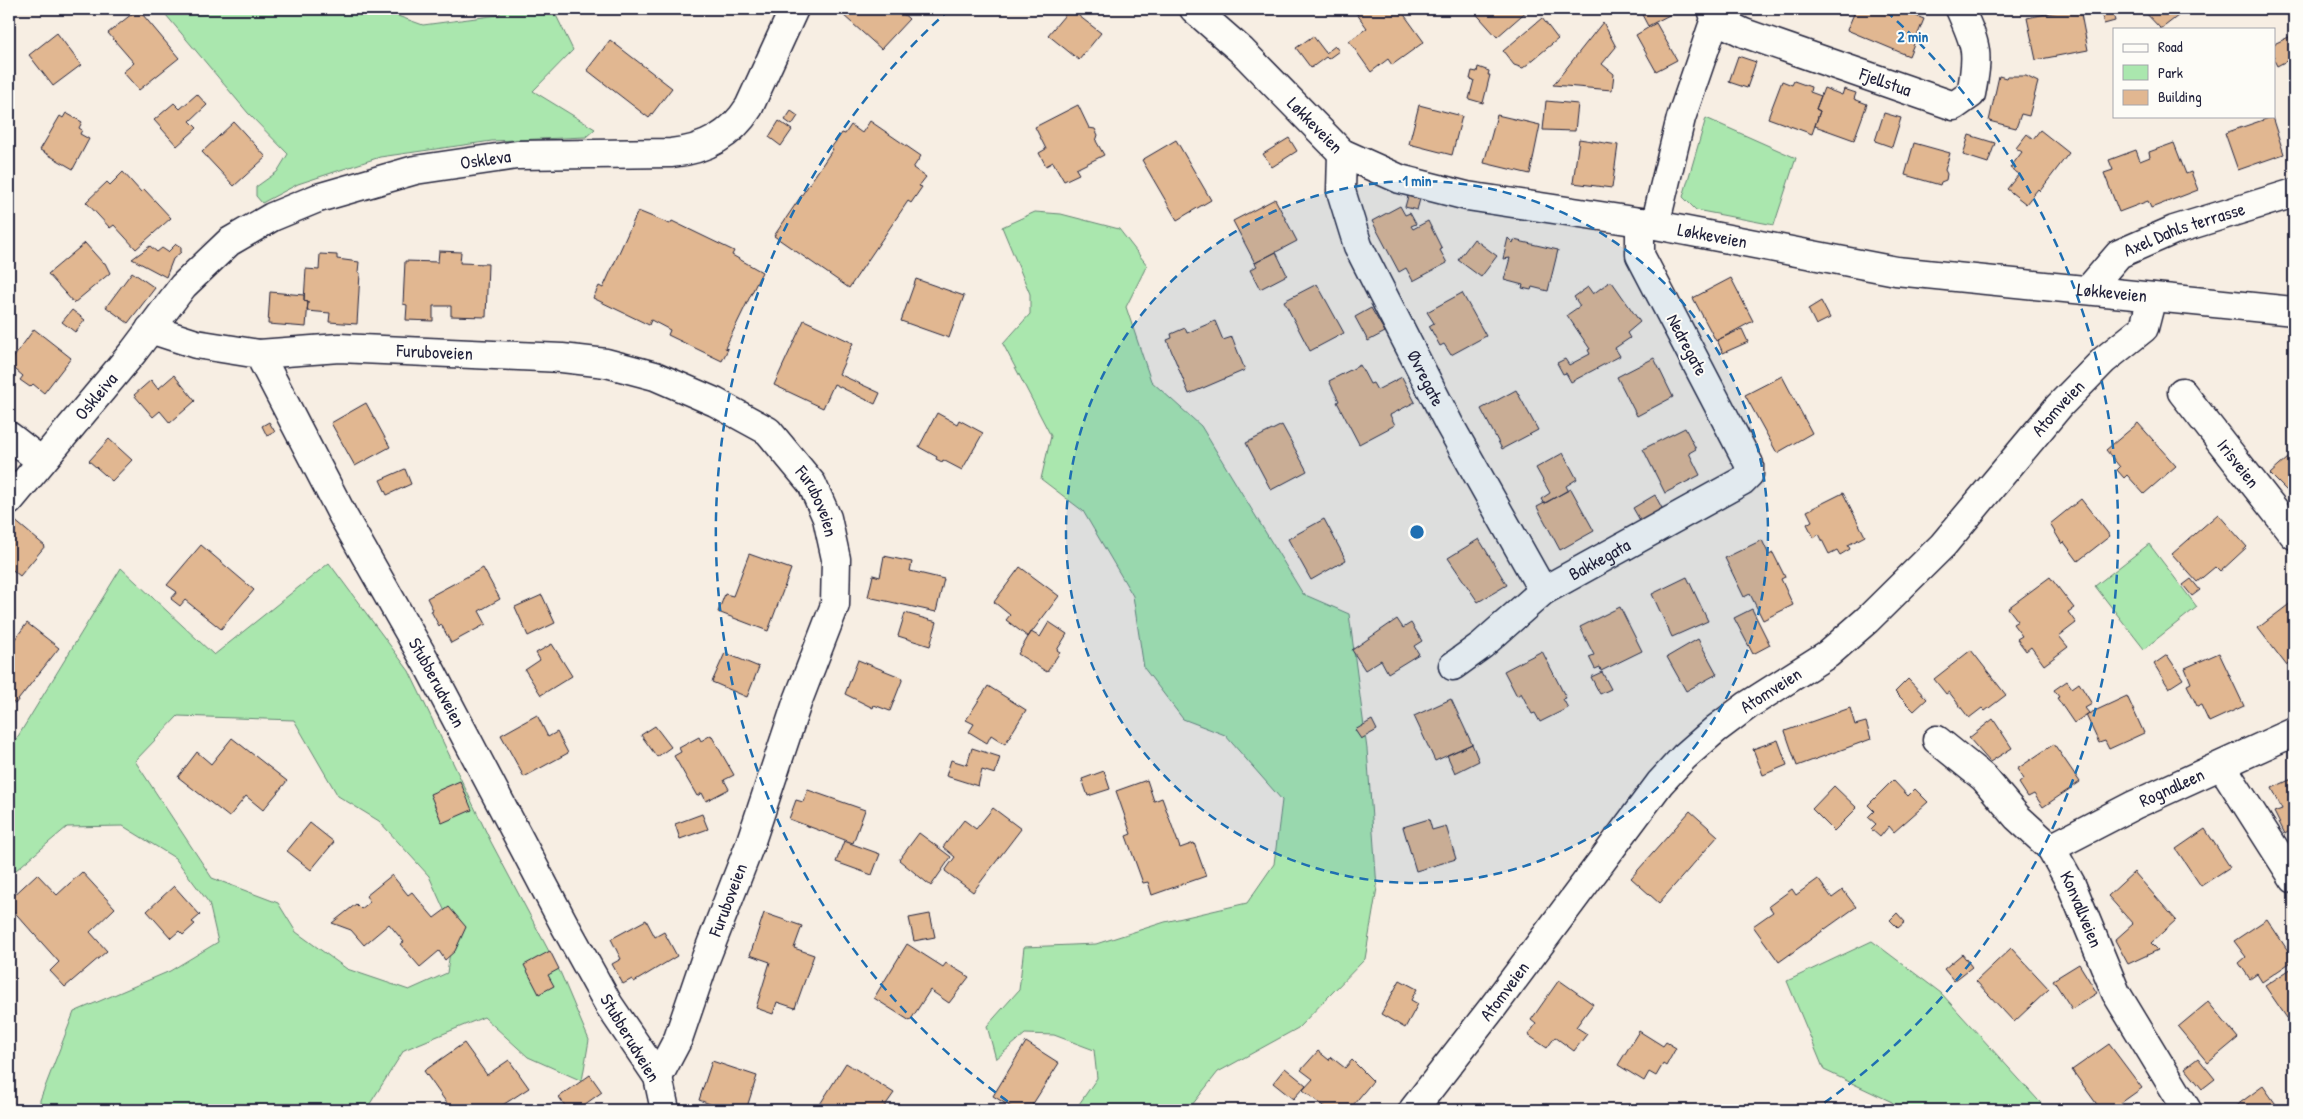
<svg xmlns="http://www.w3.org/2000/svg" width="2303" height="1119" font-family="'Patrick Hand',sans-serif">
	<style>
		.green { fill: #aae7ae; stroke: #668474; fill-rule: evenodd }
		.building { fill: #e1b791; stroke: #22223b }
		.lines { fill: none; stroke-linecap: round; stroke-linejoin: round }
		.minor-casing { stroke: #22223b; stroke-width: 31 }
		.minor { stroke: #fdfcf7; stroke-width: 28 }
		.ring { fill: none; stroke: #1f6fb2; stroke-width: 2.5; stroke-dasharray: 9 6 }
		.labels { text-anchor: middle; stroke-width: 4; stroke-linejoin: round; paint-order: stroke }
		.street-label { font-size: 18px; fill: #22223b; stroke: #fdfcf7 }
		.centre { fill: #1f6fb2; stroke: #fdfcf7; stroke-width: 2.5 }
		.ring-label { font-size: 15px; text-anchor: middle; font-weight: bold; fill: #1f6fb2; stroke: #fdfcf7; stroke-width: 4; stroke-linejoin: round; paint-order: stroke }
	</style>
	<rect width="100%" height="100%" fill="#f7eee3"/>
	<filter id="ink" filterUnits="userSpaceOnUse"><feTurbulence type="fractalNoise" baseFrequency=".02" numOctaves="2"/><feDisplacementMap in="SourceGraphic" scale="10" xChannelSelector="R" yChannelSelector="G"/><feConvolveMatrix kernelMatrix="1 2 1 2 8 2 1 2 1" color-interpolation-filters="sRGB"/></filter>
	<g filter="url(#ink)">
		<path class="green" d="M161,9H378L423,25L499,15L502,9H553L573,50L533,91L595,129L586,137L492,141L380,157L298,184L262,203L256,196V187L277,172L288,154L248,113Z
			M1706,118L1796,158L1774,225L1696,210L1683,197Z
			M1035,212L1061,214L1119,229L1147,265L1126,307L1151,381L1201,426L1303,594L1349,614L1367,749L1377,888L1365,959L1298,1028L1218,1072L1188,1110H1075L1097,1078L1094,1050L1054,1035L1025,1034L996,1059L987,1026L1019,990L1024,947L1096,944L1165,922L1247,903L1274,864L1282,800L1225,735L1183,719L1144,668L1133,596L1083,511L1041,479L1051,436L1003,344L1030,314V294L1002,227Z
			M2149,544L2197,607L2144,649L2095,586Z
			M329,563L409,671L491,842L561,974L589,1040L582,1081L528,1057L484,1017L404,1050L366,1110H40V1100L74,1012L170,971L218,942L209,903L175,858L123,826L67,827L9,876V745L17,738L121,568L214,655ZM178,716L294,720L338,796L379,821L429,876L453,930L447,973L409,990L347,969L296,932L278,903L212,878L135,761Z
			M1872,941L1941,993L2047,1110H1898L1892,1102L1824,1070L1787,981Z"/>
		<path class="building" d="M138,9L179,58L139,90L123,72L134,63L108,33Z
			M848,9H898L909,19L881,49L843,15Z
			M1070,9L1101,33L1079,60L1048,35Z
			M1356,9H1400L1424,42L1392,65L1388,59L1371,72L1349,41L1367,28L1354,10Z
			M1472,9H1529L1497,37Z
			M1639,9H1676L1677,11L1648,26Z
			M1856,9H1899L1924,19L1909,56L1847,30Z
			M2069,9H2080L2088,50L2036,60L2027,18Z
			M2100,9H2112L2115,21L2104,24Z
			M2142,9H2187L2161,29Z
			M1542,18L1558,39L1523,68L1514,65L1503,51Z
			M1603,22L1616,47L1602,64L1614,74L1612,90L1553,85Z
			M1656,23L1677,60L1656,71L1636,35Z
			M57,33L81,65L53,86L29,55Z
			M2293,35L2294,57L2277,66L2274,60V44Z
			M1313,36L1326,53L1335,46L1339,51L1328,59L1326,57L1311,68L1296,48Z
			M610,40L672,88L649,118L587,70Z
			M1738,56L1756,62L1747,88L1729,82Z
			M1478,67L1489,71L1488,75H1490L1483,103L1469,99L1474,80L1470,79L1472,71L1477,72Z
			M1999,76L2006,78L2007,76H2026L2038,82L2029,116L2021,114L2016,128L1989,121Z
			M1782,81L1792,85L1794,81L1811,87L1810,92L1821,96L1816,109L1820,111L1812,134L1768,118Z
			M1824,88L1842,95L1844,89L1856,93L1854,99L1867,104L1854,140L1815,126L1820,111L1816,109Z
			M197,94L207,105L190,121L197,128L177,146L154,120L174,103L180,109Z
			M1546,101L1578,104L1575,131L1543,130Z
			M1078,105L1089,128L1095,129L1098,135L1096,141L1104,155L1076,169L1079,174L1064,181L1053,162L1046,166L1039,153L1046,149L1035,127Z
			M1419,105L1462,116L1452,155L1409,144Z
			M791,111L798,116L792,125L785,120Z
			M66,113L82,122L79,128L82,130L80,134L89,139L73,169L40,150L60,116L63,118Z
			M1884,113L1901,118L1892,147L1875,141Z
			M1497,115L1540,125L1530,174L1484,163Z
			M2272,117L2284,154L2238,170L2225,133Z
			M779,121L792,130L781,146L769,137Z
			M870,121L921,156L913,168L926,177L919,186L922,187L911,203L908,201L849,288L774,236L833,149L831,148L842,133L845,134L851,125L862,133Z
			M234,122L266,157L234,186L202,152Z
			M2040,130L2069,153L2040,191L2038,189L2026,204L2007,189L2019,174L2010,168L2022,152L2016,148L2027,134L2033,139Z
			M1969,135L1995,143L1988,163L1963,155Z
			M1289,138L1297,151L1272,167L1263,154Z
			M1579,139L1618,145L1612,188L1573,183Z
			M1176,140L1211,200L1177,220L1142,160Z
			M1914,143L1950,153L1945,170L1947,174L1946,180L1941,182L1940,185L1905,175Z
			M2174,143L2186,174L2191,172L2198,190L2151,208L2148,201L2119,212L2104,173L2113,170L2109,160L2136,150L2140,161L2150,157L2149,152Z
			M123,172L141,192L144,189L171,218L136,249L114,225L110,228L86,202L107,182L110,185Z
			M1408,196L1420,199L1417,210L1405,207Z
			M1275,199L1297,241L1255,263L1233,221Z
			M1400,206L1405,215L1410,213L1416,224L1411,226L1413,229L1428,221L1442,249L1440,250L1447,263L1413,281L1406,268L1399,272L1372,221Z
			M638,211L670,224L672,221L734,251L732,255L762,272L725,348L728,349L722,361L668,335L670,330L651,320L649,325L593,298L599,286L603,288Z
			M1508,238L1513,243L1514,240L1558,250L1548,291L1532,287L1531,290L1522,288L1523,285L1504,280L1510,258L1503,259Z
			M1474,239L1497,256L1481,277L1458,260Z
			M85,243L102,262L105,263L110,273L74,303L48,274Z
			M176,244L181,247V252L173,259L166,277L132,259L150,246L157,252L162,248L168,252Z
			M439,251L461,252L460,263L488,264L486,317L451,316V306H433V321L406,320L407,305L403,304L405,261L438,262Z
			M1276,252L1287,275L1260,289L1250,270L1257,266L1255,263Z
			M320,254L337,255V259L359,262L358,272L360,273L357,324L329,322L330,313L307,311L308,302L304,301L306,269L319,270Z
			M132,272L155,288L128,323L106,307Z
			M1731,278L1753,321L1716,341L1693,298Z
			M916,279L964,296L949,338L901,321Z
			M1609,282H1612L1640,322L1627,333L1630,338L1615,348L1620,356L1571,382L1566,373L1563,374L1557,363L1565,359L1569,365L1590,354L1588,350L1590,349L1567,315L1580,306L1574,297L1588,287L1593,294Z
			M1317,284L1344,333L1310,351L1284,301Z
			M270,292L304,295V301L308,302L306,327L268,324Z
			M1462,293L1486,336L1451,355L1444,344L1440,346L1429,326L1434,323L1427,312Z
			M1821,301L1830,318L1816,325L1808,309Z
			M1371,308L1385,332L1368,341L1355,317Z
			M72,310L85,320L75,332L62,322Z
			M804,320L853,343L839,374L880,393L875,404L834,384L823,408L774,385Z
			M1215,321L1223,340L1232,337L1245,370L1189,394L1167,340L1172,338L1171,334L1185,328L1187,333Z
			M34,329L71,358L44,393L33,384L30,387L20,380L23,376L9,364Z
			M1742,329L1748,342L1723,353L1717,340Z
			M1654,358L1673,397L1637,416L1617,377Z
			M1360,365L1370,384L1373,383L1377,390L1402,377L1415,402L1390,415L1395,425L1359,444L1337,402L1339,401L1329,381Z
			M174,375L195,401L170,423L160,411L153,417L134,395L151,380L158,389Z
			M1782,376L1812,433L1777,453L1745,395Z
			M1516,390L1538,430L1502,449L1481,409Z
			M366,403L390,447L355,466L331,423Z
			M937,413L957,424L959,420L983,433L962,470L943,460L942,462L936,459L937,457L919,447Z
			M269,422L275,432L267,436L262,426Z
			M2138,423L2176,466L2144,494L2127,475L2124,478L2117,470L2120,467L2106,450Z
			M1282,425L1307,471L1271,490L1246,443Z
			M1685,428L1696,449L1689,453L1700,475L1665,493L1643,449Z
			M109,439L132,460L112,481L89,461Z
			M1563,453L1577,479L1566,486L1568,490L1544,504L1541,499L1550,493L1536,468Z
			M2288,458L2294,465V492L2291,495L2270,474Z
			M405,469L411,484L387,495L380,480Z
			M1571,489L1594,531L1560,550L1537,507Z
			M1843,493L1865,536L1848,545L1850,549L1840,555L1837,550L1829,554L1819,534L1814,538L1807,524L1812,521L1807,511Z
			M1655,495L1663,510L1641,522L1633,508Z
			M2081,499L2110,536L2078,561L2064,542L2062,544L2050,524Z
			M2218,514L2247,547L2220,572L2215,567L2197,582L2172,554Z
			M13,519L45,546L20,576L9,567V524Z
			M1324,519L1346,560L1311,580L1288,539Z
			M1479,539L1507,585L1478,602L1448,558Z
			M1762,540L1769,555L1773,553L1785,577L1781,579L1793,605L1763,620L1750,594L1744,597L1725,558Z
			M201,545L254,590L221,629L185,600L180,606L171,599L177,592L167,585Z
			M749,554L791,569L768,631L718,612L725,594L733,596Z
			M884,556L912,562L910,571L944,579L936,612L868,597L873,575L880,577Z
			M1020,567L1059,596L1028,637L1006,620L1010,615L994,602Z
			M483,568L500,599L479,611L486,624L451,643L441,624L439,626L431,611L433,610L427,598Z
			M1687,577L1708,621L1672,637L1652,594Z
			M2050,577L2074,608L2068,612L2076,623L2059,636L2068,647L2044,665L2031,647L2026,651L2017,639L2022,636L2013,624L2018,621L2008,608Z
			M2191,579L2200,590L2192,596L2183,585Z
			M542,595L555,623L528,636L515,607Z
			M2292,602L2294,605V660L2287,666L2258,628Z
			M1620,607L1642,651L1601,671L1600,667L1595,669L1589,657L1594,655L1580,627Z
			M1752,609L1770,645L1753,654L1734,618Z
			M905,613L937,622L930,646L898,636Z
			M1397,619L1403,628L1411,623L1422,641L1414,646L1419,654L1388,673L1381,660L1365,670L1352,650Z
			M1049,622L1067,634L1057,650L1060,652L1047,672L1018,654L1031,632L1040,637Z
			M27,623L59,648L15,704L9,699V647Z
			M1698,639L1717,674L1686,691L1667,657Z
			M552,644L572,676L541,695L525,670L540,660L536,653Z
			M1971,650L2006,695L1985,711L1982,708L1969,718L1949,692L1946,694L1934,679Z
			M1542,651L1566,698L1563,699L1568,708L1540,722L1535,713L1532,714L1521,693L1517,696L1504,671Z
			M725,653L759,667L747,697L712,682Z
			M2219,653L2244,706L2209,722L2201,705L2197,706L2187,685L2191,683L2185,668Z
			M2167,655L2183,679L2169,688L2154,664Z
			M858,660L903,678L890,711L874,705L873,708L845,694Z
			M1602,672L1611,689L1600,694L1591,677Z
			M1908,679L1927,699L1914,711L1895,692Z
			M2067,681L2072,688L2079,683L2092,704L2085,708L2089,713L2074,723L2057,698L2059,697L2054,690Z
			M988,686L1026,710L1005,744L991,735L987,743L969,732L974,724L966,720Z
			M2127,696L2144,733L2109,749L2105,741L2099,743L2086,715Z
			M1451,699L1472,744L1435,761L1414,716Z
			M1850,708L1855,725L1866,722L1871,739L1797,766L1785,731Z
			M537,715L548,737L557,732L568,753L524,777L501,735Z
			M1993,719L2012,748L1990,762L1969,738Z
			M1372,720L1377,730L1361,739L1355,730Z
			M655,726L671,747L657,757L641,735Z
			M711,735L734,775L724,780L729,789L706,801L702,793L697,796L674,756L681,752L679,748L699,737L701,741Z
			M232,738L287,781L263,810L246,796L229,817L178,777L197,752L211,764Z
			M1778,740L1787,765L1763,775L1753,749Z
			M1472,744L1479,761L1455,773L1447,755Z
			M2054,744L2080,782L2043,807L2034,794L2028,797L2019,783L2024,779L2017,769Z
			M972,748L1000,757L995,774L982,770L978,786L946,776L951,760L967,765Z
			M1104,771L1110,789L1088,796L1082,779Z
			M2294,778V828L2285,834L2274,812L2282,809L2272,788Z
			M1147,780L1154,801L1162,798L1180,848L1194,843L1206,876L1152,895L1148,882L1143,883L1126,836L1131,834L1116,791Z
			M1893,780L1908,796L1915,789L1928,802L1894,832L1889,826L1880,837L1871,829L1876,824L1868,817L1874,811L1868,805Z
			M460,781L472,810L442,823L430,794Z
			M1834,786L1857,808L1834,831L1812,809Z
			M808,790L865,810L853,843L789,819L796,800L803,802Z
			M993,808L1021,829L973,892L945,871L955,857L943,847L964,820L976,829Z
			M1690,811L1718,836L1659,903L1631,878Z
			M702,814L708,829L680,839L675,824Z
			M1429,819L1432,830L1446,826L1456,859L1416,871L1403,827Z
			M310,823L334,842L311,870L287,851Z
			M2205,829L2230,867L2201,886L2176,849Z
			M919,833L951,857L931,886L899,860Z
			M844,841L880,854L872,875L836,862Z
			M82,872L115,908L90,932L107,951L65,987L50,971L59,962L9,906V900L37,874L57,895Z
			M2134,872L2176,920L2151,943L2158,950L2128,964L2115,940L2133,924L2108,896Z
			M392,875L408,895L412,892L434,918L449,907L466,927L455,951L445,960L439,951L420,967L400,944L404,942L389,924L364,945L351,930L332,923L356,904L361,909L370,902L366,896Z
			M1818,879L1832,898L1843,890L1856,907L1779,962L1753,926L1773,912L1769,906L1792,889L1796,895Z
			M174,886L200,915L192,922L195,924L183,935L179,931L171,938L147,911Z
			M764,913L802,926L794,948L814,955L795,1008L777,1002L773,1014L756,1008L770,962L750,955Z
			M1897,913L1905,922L1898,928L1890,920Z
			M930,914L935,937L914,941L909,918Z
			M2267,919L2294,960L2262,982L2257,974L2250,979L2239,963L2246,957L2234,941Z
			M646,920L655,937L664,932L677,956L634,982L632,979L623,984L612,964L621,959L611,939Z
			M907,944L943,967L946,963L969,977L949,1003L930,990L910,1021L874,998Z
			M2011,948L2049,989L2014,1022L1976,981Z
			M550,951L559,969L548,975L554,986L539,994L524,965Z
			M1962,954L1972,967L1954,981L1944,969Z
			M2079,964L2097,993L2072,1009L2053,980Z
			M2292,968L2294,972V1013L2287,1018L2265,986Z
			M1400,980L1417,989L1411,1000L1418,1004L1405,1028L1381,1014Z
			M1559,980L1593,1004L1576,1027L1587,1034L1574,1051L1555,1037L1547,1048L1528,1035L1536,1024L1531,1020Z
			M2208,1002L2238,1038L2208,1063L2178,1027Z
			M1639,1031L1663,1046L1666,1042L1676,1048L1666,1066L1663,1064L1656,1076L1649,1072L1644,1081L1618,1065Z
			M1026,1042L1059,1063L1029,1110H1016L993,1096Z
			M464,1043L487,1075L509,1060L529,1088L495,1110H443L449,1106L424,1071Z
			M2109,1044L2142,1088L2111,1110H2101L2072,1070Z
			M1318,1051L1329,1060L1331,1057L1345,1068L1352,1060L1373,1081L1349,1110H1328L1303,1090L1313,1079L1301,1070Z
			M2198,1058L2215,1079L2202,1089L2185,1068Z
			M712,1061L757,1076L746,1110H720L721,1108L699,1100Z
			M846,1063L894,1093L882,1110L817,1109Z
			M1285,1068L1306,1085L1293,1099L1273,1083Z
			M590,1075L602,1092L577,1110H568L559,1097Z
			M2263,1086L2280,1110H2234L2233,1108Z"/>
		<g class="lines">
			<defs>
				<g id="minor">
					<path id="s1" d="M1194,9L1242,51L1342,153L1400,179L1467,196L1640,222L1896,271L2294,311"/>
					<path id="s2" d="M1715,19L1744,33L1954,106L1971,94C1979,52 1977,47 1960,9"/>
					<path id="s3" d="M1342,153L1341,191L1358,246L1449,424L1543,591"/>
					<path d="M1655,225L1681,118L1715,19L1712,9"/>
					<path id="s4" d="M2089,289L2119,254L2174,230L2294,193"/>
					<path id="s5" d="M150,329L196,344L259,354L343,516L430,669L563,922L609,1005L658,1077L665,1110"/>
					<path id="s6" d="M259,354L339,348L562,358L606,363L655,376L715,402L768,431L812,484L827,518L836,559L835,605L797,703L749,847L705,960L678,1039L658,1077"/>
					<path id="s7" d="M2182,392L2294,535"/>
					<path d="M9,436L41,461"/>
					<path id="s8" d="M9,501L134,351L183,286L229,242L272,217L318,198L415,170L517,155L671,153C704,150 731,136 749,107L794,9"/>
					<path id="s9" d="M1453,666L1482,645L1543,591L1742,481L1749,474V464L1640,255V222"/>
					<path id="s10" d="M1937,740L1984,778L2017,817L2051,848L2071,884L2116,993L2187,1110"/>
					<path d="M2222,766L2294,879"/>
					<path id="s11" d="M2051,848L2134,805L2294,732"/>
					<path id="s12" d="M1413,1110L1493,1007L1660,783L1684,757L1716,729L1748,705L1828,654L1867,620L1943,545L2059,406L2104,360L2144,328L2152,297"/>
				</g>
			</defs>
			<use href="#minor" class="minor-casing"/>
			<use href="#minor" class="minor"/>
		</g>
	</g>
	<circle cx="1417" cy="532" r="351" fill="#1f6fb2" fill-opacity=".12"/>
	<g class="ring">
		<circle cx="1417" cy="532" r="351"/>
		<path d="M1020 1110A701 701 0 0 1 948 11M1886 11A701 701 0 0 1 1814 1110"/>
	</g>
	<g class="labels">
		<g class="street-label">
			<text dy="6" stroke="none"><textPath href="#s2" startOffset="182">Fjellstua</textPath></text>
			<text dy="6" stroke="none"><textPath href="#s1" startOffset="168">Løkkeveien</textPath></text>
			<text dy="6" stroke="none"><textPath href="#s8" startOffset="612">Oskleva</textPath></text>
			<text dy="6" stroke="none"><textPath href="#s4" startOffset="116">Axel Dahls terrasse</textPath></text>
			<text dy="6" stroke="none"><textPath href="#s1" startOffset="588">Løkkeveien</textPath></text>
			<text dy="6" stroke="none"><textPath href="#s1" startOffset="992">Løkkeveien</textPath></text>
			<text transform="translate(1687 345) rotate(62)" y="6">Nedregate</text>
			<text dy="6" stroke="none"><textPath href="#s6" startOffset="176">Furuboveien</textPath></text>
			<text dy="6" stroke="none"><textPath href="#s3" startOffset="244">Øvregate</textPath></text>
			<text dy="6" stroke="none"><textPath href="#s8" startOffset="136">Oskleiva</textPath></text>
			<text dy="6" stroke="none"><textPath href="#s12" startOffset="960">Atomveien</textPath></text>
			<text dy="6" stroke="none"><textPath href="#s7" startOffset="91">Irisveien</textPath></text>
			<text dy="6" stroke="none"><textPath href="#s6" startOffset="611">Furuboveien</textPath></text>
			<text dy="6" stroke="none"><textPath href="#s9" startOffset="182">Bakkegata</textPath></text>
			<text dy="6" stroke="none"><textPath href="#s5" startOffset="486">Stubberudveien</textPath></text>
			<text dy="6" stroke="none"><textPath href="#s12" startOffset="555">Atomveien</textPath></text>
			<text dy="6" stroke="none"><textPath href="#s11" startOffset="135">Rognalleen</textPath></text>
			<text transform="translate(728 900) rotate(-69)" y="6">Furuboveien</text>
			<text dy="6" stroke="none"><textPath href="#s10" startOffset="226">Konvallveien</textPath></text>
			<text dy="6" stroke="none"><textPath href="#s12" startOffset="150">Atomveien</textPath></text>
			<text transform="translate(630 1038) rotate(59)" y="6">Stubberudveien</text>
		</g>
	</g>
	<circle cx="1417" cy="532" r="8" class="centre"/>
	<g class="ring-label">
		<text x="1913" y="42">2 min</text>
		<text x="1417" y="186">1 min</text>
	</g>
	<rect width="2303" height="1119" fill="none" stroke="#fdfcf7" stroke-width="30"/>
	<rect x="15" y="15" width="2273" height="1089" fill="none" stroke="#22223b" stroke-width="2" filter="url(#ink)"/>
	<rect x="2113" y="28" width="162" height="90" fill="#fdfcf7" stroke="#a5a5ac"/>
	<rect x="2123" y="44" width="25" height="8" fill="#fdfcf7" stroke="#a5a5ac"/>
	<text x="2158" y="52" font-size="15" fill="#22223b">Road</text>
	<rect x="2123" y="65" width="25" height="15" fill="#aae7ae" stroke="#a5a5ac"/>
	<text x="2158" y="78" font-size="15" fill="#22223b">Park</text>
	<rect x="2123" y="90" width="25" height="15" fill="#e1b791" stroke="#a5a5ac"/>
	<text x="2158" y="102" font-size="15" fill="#22223b">Building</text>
</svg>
